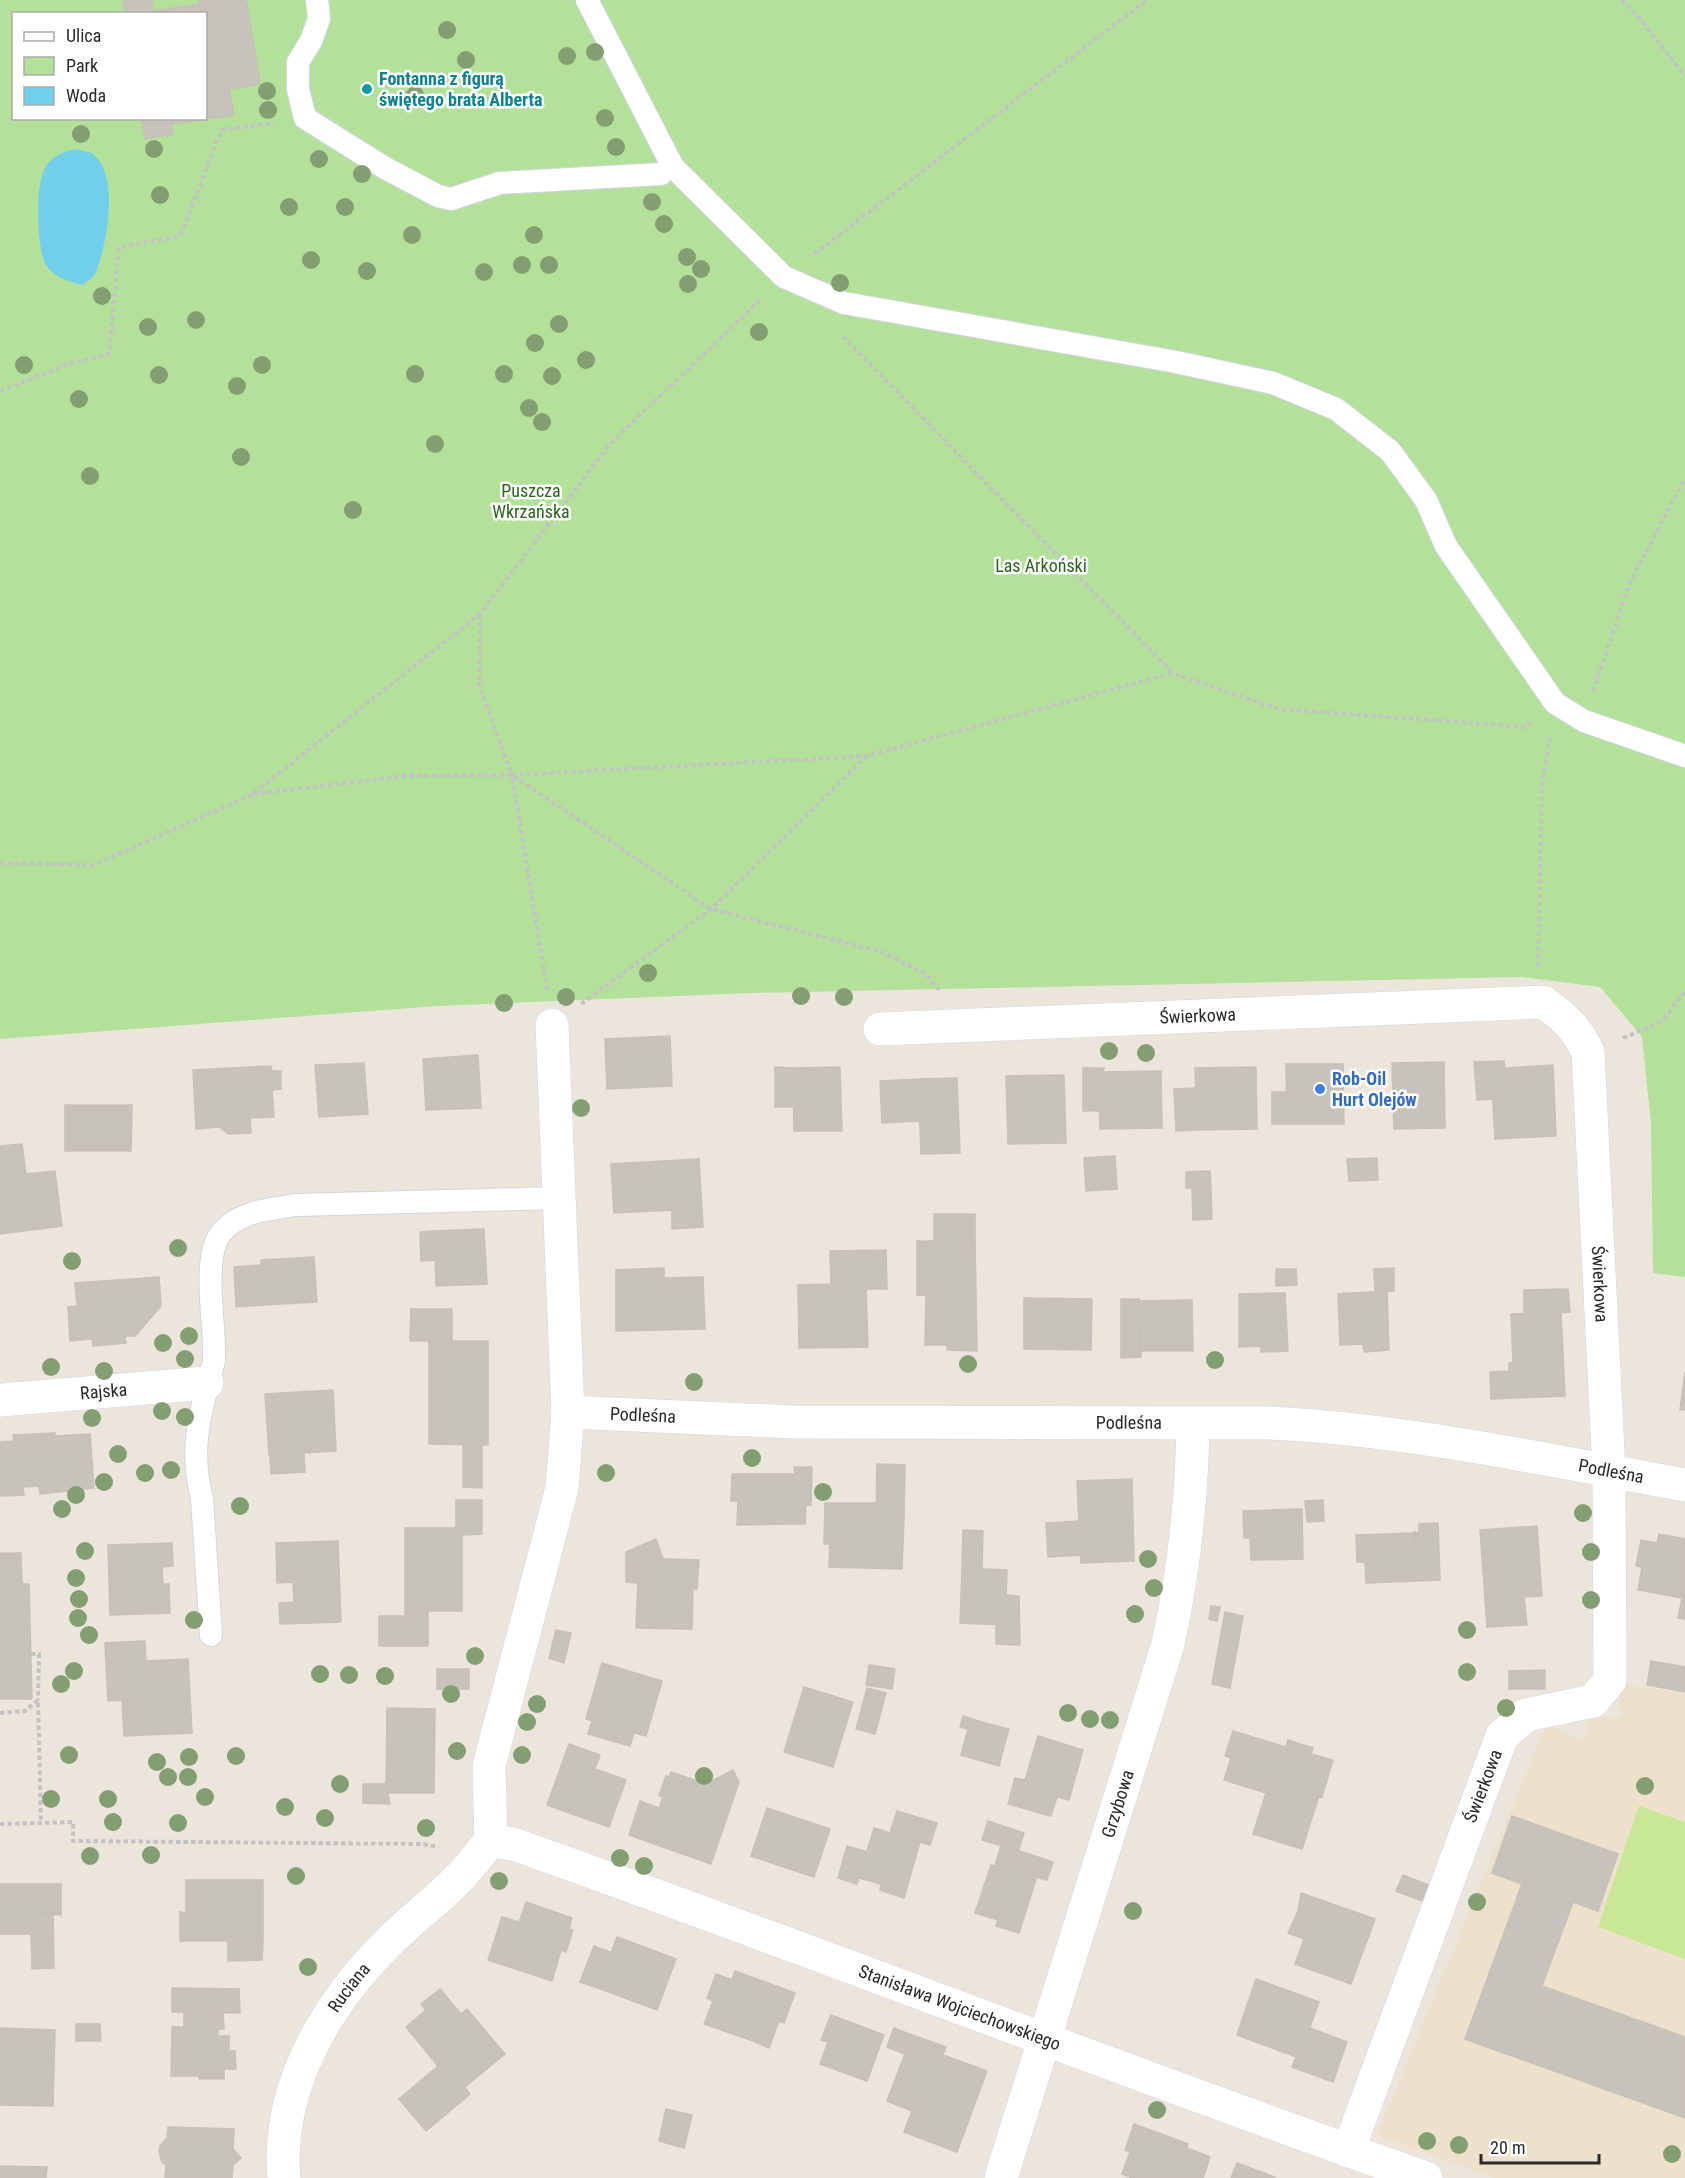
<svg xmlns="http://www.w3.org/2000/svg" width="1685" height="2178" font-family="'Roboto Condensed',sans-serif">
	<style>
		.education { fill: #ede1cc }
		.green { fill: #b4e19a; fill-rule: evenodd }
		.pitch { fill: #c8e896 }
		.water { fill: #72cfeb }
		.building { fill: #c7c2bc; stroke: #c7c0b6; stroke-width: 1.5 }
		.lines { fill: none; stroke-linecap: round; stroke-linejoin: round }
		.service-casing { stroke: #d2d5e2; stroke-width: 24 }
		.minor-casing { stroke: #d2d5e2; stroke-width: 34 }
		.path { stroke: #c3c3c3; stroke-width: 4; stroke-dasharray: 4.5 3; stroke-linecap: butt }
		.service { stroke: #fff; stroke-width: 22 }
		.minor { stroke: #fff; stroke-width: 33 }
		.tree { fill: #839f72 }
		.culture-dot { fill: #0f9aa8; stroke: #fff; stroke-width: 2 }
		.shop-dot { fill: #3f7fe0; stroke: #fff; stroke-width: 2 }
		.labels { text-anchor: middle; stroke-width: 5; stroke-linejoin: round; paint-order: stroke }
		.culture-label { font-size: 18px; font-weight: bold; fill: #0d838f; stroke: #fff; text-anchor: start }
		.park-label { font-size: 18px; fill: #2d651c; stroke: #fff }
		.street-label { font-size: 18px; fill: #2a2a2a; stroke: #fff }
		.shop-label { font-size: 18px; font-weight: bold; fill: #366cbe; stroke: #fff; text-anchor: start }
	</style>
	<rect width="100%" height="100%" fill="#ece5dc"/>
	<path class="education" d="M1619,1683L1685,1694V2178H1494L1377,2135L1546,1725L1583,1740L1591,1717L1621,1718Z"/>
	<path class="green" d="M0,0H1685V1277L1653,1273L1651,1124L1642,1037L1600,987L1523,977L750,993L438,1006L0,1039ZM14,14H206V118H14Z"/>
	<path class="pitch" d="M1639,1806L1685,1822V1959L1598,1927Z"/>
	<path class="water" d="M75,149C81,151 89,151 93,154C120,176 107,243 96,272C94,277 87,281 83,285C69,282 50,276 44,261C37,242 35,186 45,168C51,156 63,152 75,149Z"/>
	<path class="building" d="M123,0H151L153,11L200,4L199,0H246L260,84L229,89L234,115L172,124L173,134L145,139L142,118H206V14H125Z
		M670,1036L672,1086L607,1089L605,1039Z
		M478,1055L481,1108L426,1110L423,1059Z
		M1504,1061L1505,1068L1491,1069L1492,1099L1477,1100L1474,1062Z
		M1444,1062L1445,1128L1394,1129L1392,1063Z
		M364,1063L368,1114L319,1117L315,1065Z
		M1286,1064H1343L1344,1124H1287Z
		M1553,1065L1556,1136L1495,1139L1491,1069Z
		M271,1066L272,1071H281V1089L272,1090L274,1117L250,1118L251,1133L228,1134L220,1127L196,1129L193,1070Z
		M775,1067L793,1068V1107H775Z
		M840,1067L842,1131H794L793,1068Z
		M1256,1067L1257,1129L1197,1130L1195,1068Z
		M1083,1068H1104L1103,1072H1099L1100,1111H1083Z
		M1161,1071L1162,1128L1100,1129L1099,1072Z
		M1064,1075L1066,1143L1008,1144L1006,1076Z
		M957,1078L960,1153L921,1154L918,1079Z
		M918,1079L920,1121L882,1123L880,1081Z
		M1196,1088L1197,1130L1176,1131L1174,1089Z
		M1272,1092H1286L1287,1124H1272Z
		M65,1105H132L131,1151H65Z
		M22,1144L26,1174L55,1171L62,1226L0,1234V1146Z
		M1115,1156L1117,1189L1086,1191L1084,1158Z
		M1377,1158L1378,1180L1349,1181L1347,1159Z
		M699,1159L703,1227L672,1229V1210L614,1213L611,1164Z
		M1210,1171L1211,1188H1186V1172Z
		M1192,1188H1211L1212,1219L1193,1220Z
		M934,1214H975V1241H934Z
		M484,1229L487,1284L436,1286L434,1231Z
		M434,1231L435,1260L421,1261L420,1232Z
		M917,1241H975L977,1351L947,1350V1345H925L926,1295H917Z
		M886,1250L887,1289H866L868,1347L799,1348L798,1285L831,1284L830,1251Z
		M314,1257L317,1302L264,1305L261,1260Z
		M261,1265L264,1305L236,1307L234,1267Z
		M664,1268V1278L703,1277L705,1329L616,1331V1270Z
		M1394,1268V1291L1375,1292L1374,1269Z
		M1276,1269H1296L1297,1285L1276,1286Z
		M159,1277L161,1306L135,1336H125L126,1343L93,1346L92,1339L70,1341L68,1307L77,1306L75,1283Z
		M1568,1289L1570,1312L1524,1314V1290Z
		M1387,1291L1389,1350L1364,1352L1363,1344L1340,1345L1338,1294Z
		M1285,1293L1288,1351L1261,1352V1346L1239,1347V1294Z
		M1024,1298L1092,1299L1091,1350L1024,1349Z
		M1121,1299H1139L1141,1357L1121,1358Z
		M1192,1300L1193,1351H1139V1301Z
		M411,1309H452V1341H410Z
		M1561,1312L1565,1396L1491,1399L1490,1372L1509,1371V1363H1513L1511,1314Z
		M429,1341H488V1445L429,1444Z
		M1685,1372V1410H1680Z
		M333,1390L336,1451L269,1455L265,1394Z
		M55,1433L54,1436L90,1434L94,1488L40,1494L39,1486L23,1487L24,1495L0,1496V1442L14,1441L13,1435Z
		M463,1444L482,1445V1488L463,1487Z
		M304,1453L305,1472L271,1474L270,1455Z
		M877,1464L905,1465L904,1518H876Z
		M794,1467H812L811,1505H806L805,1524H788L790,1474L795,1475Z
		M732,1474H790L788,1524L737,1525L738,1501H731Z
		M1132,1479L1134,1561L1081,1563L1077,1481Z
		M456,1500H482V1534L462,1535V1528H456Z
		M1323,1500L1324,1521L1307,1522L1305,1501Z
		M825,1503H876V1518H904L902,1569L829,1567L830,1544H824Z
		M1302,1509L1303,1559L1251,1560L1250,1538H1244L1243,1511Z
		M1080,1521L1081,1555L1048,1557L1046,1523Z
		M1438,1523L1440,1580L1416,1581L1414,1532L1419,1533V1524Z
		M1537,1526L1542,1596L1485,1599L1480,1530Z
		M405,1528H462V1611H405Z
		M963,1530L983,1531L982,1569L962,1568Z
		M1415,1533L1416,1581L1366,1583L1365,1562H1357L1356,1535Z
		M1659,1534L1685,1539V1619L1678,1618L1682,1598L1638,1590L1642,1567L1636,1566L1641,1540L1657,1543Z
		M656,1539L663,1559L639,1558V1583L626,1582V1552Z
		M338,1541L341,1622L280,1624L279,1603L294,1602L293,1582L277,1583L276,1543Z
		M172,1543L173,1566L162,1567L163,1584H169L170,1613L110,1615L108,1545Z
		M0,1553H21L22,1584H29L32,1699H0Z
		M639,1558L699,1560L697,1589H693L692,1629L636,1628Z
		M962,1568L1007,1570L1005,1625L960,1623Z
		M1006,1595L1019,1596L1020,1645L996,1644V1625H1005Z
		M1524,1597L1527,1625L1487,1627L1485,1599Z
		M1211,1606L1220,1607L1217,1621L1209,1619Z
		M405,1611H428V1646H379V1616H405Z
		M1225,1612L1243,1616L1230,1688L1212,1684Z
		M556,1630L571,1633L564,1663L549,1658Z
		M145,1641L146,1661L106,1663L105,1643Z
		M188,1659L192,1733L124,1736L122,1700L108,1701L106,1663Z
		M1651,1661L1685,1667V1692L1647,1685Z
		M602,1663L662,1681L646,1736L586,1719Z
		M869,1665L895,1669L892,1689L866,1685Z
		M437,1669H469V1689H437Z
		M1545,1670V1689H1509V1671Z
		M804,1687L853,1702L833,1767L784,1752Z
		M867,1688L886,1693L875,1734L856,1729Z
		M387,1708L435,1709L434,1793H386Z
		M963,1716L985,1723L983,1733L960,1727Z
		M592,1721L634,1733L630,1746L588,1734Z
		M985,1723L1009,1729L1006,1739L983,1733Z
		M968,1729L1006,1739L999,1766L961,1755Z
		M1233,1731L1286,1747L1288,1740L1313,1748L1300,1790L1319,1796L1302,1849L1253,1834L1266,1793L1224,1780L1231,1758L1225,1756Z
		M1038,1736L1083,1750L1069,1800L1023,1787Z
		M569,1744L600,1755L595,1769L626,1780L609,1827L547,1805Z
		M1311,1754L1333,1760L1322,1797L1300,1790Z
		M733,1770L739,1782L711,1864L629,1835L640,1801L659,1808L663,1797L659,1796L666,1776L669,1777L671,1772L706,1784Z
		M1015,1778L1025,1780L1023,1787L1057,1797L1051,1816L1008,1804Z
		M363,1784H386L390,1804L363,1803Z
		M767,1808L830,1829L814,1877L751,1856Z
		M897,1811L937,1823L930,1845L890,1833Z
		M1512,1816L1618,1854L1598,1911L1573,1902L1542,1986L1685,2037V2118L1465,2039L1522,1884L1492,1873Z
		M988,1821L1024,1833L1018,1851L982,1840Z
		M874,1828L920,1842L904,1898L880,1890L881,1884L859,1878Z
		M1001,1845L1053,1862L1047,1880L995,1866Z
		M847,1846L867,1852L857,1884L838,1878Z
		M991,1865L1036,1879L1019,1933L996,1926L998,1920L975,1913Z
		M1403,1875L1431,1886L1425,1902L1396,1891Z
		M186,1880H263V1941H198L197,1915H186Z
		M0,1884H33V1913H53L54,1968L32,1969L31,1934H0Z
		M33,1884H61V1915L33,1913Z
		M1301,1893L1375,1919L1351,1984L1295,1964L1304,1939L1288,1933L1298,1911Z
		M526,1902L572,1918L569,1929L573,1930L566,1952L561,1950L552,1981L488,1960L502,1917L519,1922Z
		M180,1912L197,1915L198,1941H180Z
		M617,1937L676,1959L657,2010L598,1988Z
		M228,1941H263L262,1960L228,1961Z
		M594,1946L612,1953L598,1988L580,1982Z
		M735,1971L795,1993L784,2023L762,2015L753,2041L704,2024L713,2001L707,1998L716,1974L732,1980Z
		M1256,1979L1319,2002L1299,2058L1237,2035Z
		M172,1988L239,1989L240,2013L172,2012Z
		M440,1989L461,2014L467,2009L505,2054L465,2087L470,2094L426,2131L399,2099L438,2066L406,2027L426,2010L421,2004Z
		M184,2012H223L224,2029H218V2036H229V2051H235L236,2069H224V2079H199V2076H171L172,2027H184Z
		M762,2015L779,2021L769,2048L753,2041Z
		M831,2015L884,2035L867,2081L820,2064L828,2042L821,2040Z
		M76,2024H100L101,2041H76Z
		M0,2028L55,2030L53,2106L0,2105Z
		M894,2028L912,2035L905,2054L887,2047Z
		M1310,2028L1347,2042L1333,2082L1292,2067L1296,2057L1299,2058Z
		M912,2035L946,2047L943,2055L987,2071L957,2152L904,2132L912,2111L887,2101Z
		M666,2109L692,2115L684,2148L659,2141Z
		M1134,2124L1188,2144L1176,2178H1132L1122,2174L1130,2152L1125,2150Z
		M168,2127L234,2129L233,2149L241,2158L233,2165L232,2178H165L166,2165L162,2162L159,2152L160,2146L167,2138Z
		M1187,2148L1210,2157L1203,2178H1176Z
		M1237,2163L1277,2178H1231Z
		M0,2166L47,2167L46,2178H0Z"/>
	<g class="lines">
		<defs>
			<path id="service" d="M317,0L319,19L311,41L298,62V89L305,118L385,168L438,196L451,199L500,183L661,174
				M587,0L673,167L784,277L844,303L1176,362L1273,383L1336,409L1390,451L1426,500L1446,546L1555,703L1584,721L1685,756
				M211,1635L202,1498C191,1457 197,1427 207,1386C209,1377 213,1368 214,1360C216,1327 201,1258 221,1233C239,1211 270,1209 296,1205L559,1198"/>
			<g id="minor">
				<path id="s1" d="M880,1029L1543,1002C1564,1016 1577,1029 1588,1052L1609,1471L1610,1680L1593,1701L1526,1715L1502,1736L1348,2151"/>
				<path id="s2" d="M0,1400L207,1383"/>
				<path id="s3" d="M568,1412L794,1422L1269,1423C1410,1430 1547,1460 1685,1485"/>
				<path id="s4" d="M491,1840L516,1845C821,1953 1121,2071 1426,2178"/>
				<path d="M491,1840L489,1766L562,1488L568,1412L552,1025"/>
				<path id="s5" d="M284,2178C276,2089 326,2004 388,1943C410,1920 437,1901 459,1878C471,1866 481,1852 491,1840"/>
				<path id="s6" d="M1001,2178L1168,1644C1184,1571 1192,1498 1193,1423"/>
			</g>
		</defs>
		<use href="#service" class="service-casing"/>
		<use href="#minor" class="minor-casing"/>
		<path class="path" d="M1622,0L1641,20L1685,76
			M814,254L1147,0
			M843,337L1172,672
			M0,391L68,364L109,354L119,247L176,237L183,230L221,130L274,123
			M480,615L479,685L512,775
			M1593,691L1630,582L1685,478
			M253,794L405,776L512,775L711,909L882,952L926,974L939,990
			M0,863L94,865L253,794L480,614L610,444L760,300
			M1538,966L1542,785L1550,737
			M547,990L512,775L867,756L1172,673L1278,709L1525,727L1531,722
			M581,1004L711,909L867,756
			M1623,1038L1661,1022L1685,992
			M31,1654H39L38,1700
			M0,1713L25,1711L38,1700L41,1823
			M0,1824L73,1822V1841L423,1844L439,1847"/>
		<use href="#service" class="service"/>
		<use href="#minor" class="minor"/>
	</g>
	<g class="tree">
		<circle cx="447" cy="30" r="9"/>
		<circle cx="595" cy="52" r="9"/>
		<circle cx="567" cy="56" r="9"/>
		<circle cx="466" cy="60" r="9"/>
		<circle cx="267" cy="91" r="9"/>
		<circle cx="415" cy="95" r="9"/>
		<circle cx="268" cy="110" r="9"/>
		<circle cx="605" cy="118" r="9"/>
		<circle cx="81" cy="134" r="9"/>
		<circle cx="616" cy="147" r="9"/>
		<circle cx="154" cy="149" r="9"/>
		<circle cx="319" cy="159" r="9"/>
		<circle cx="362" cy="174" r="9"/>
		<circle cx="160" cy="195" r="9"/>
		<circle cx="652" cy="202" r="9"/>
		<circle cx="289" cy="207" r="9"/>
		<circle cx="345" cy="207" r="9"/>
		<circle cx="664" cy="224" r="9"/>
		<circle cx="412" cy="235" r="9"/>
		<circle cx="534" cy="235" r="9"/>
		<circle cx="687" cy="257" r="9"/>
		<circle cx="311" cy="260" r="9"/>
		<circle cx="522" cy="265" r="9"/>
		<circle cx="549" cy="265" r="9"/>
		<circle cx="701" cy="269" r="9"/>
		<circle cx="367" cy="271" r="9"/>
		<circle cx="484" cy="272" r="9"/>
		<circle cx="840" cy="283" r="9"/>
		<circle cx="688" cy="284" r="9"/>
		<circle cx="102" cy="296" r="9"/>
		<circle cx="196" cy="320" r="9"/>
		<circle cx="559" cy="324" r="9"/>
		<circle cx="148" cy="327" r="9"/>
		<circle cx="759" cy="332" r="9"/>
		<circle cx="535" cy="343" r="9"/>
		<circle cx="586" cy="360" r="9"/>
		<circle cx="24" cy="365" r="9"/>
		<circle cx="262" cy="365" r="9"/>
		<circle cx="415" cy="374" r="9"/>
		<circle cx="504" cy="374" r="9"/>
		<circle cx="159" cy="375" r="9"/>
		<circle cx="552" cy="376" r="9"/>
		<circle cx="237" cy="386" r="9"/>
		<circle cx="79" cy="399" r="9"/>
		<circle cx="529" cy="408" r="9"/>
		<circle cx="542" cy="422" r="9"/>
		<circle cx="435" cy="444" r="9"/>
		<circle cx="241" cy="457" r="9"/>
		<circle cx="90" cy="476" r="9"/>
		<circle cx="353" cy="510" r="9"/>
		<circle cx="648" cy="973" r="9"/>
		<circle cx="801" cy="996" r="9"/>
		<circle cx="566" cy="997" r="9"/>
		<circle cx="844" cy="997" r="9"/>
		<circle cx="504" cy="1003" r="9"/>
		<circle cx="1109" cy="1051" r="9"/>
		<circle cx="1146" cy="1053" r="9"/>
		<circle cx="581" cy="1108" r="9"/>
		<circle cx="178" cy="1248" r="9"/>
		<circle cx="72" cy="1261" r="9"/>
		<circle cx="189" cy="1336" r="9"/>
		<circle cx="163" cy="1343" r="9"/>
		<circle cx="185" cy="1359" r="9"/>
		<circle cx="1215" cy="1360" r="9"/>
		<circle cx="968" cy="1364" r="9"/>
		<circle cx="51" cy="1367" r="9"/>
		<circle cx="104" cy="1371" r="9"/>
		<circle cx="694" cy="1382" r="9"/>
		<circle cx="162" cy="1411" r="9"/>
		<circle cx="185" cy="1417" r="9"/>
		<circle cx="92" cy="1418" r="9"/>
		<circle cx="118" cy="1454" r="9"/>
		<circle cx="752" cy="1458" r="9"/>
		<circle cx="171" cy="1470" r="9"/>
		<circle cx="145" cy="1473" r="9"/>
		<circle cx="606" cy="1473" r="9"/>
		<circle cx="104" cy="1482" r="9"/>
		<circle cx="823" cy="1492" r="9"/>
		<circle cx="76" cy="1495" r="9"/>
		<circle cx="240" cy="1506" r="9"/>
		<circle cx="62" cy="1509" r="9"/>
		<circle cx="1583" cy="1513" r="9"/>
		<circle cx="85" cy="1551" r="9"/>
		<circle cx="1591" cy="1552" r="9"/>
		<circle cx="1148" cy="1559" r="9"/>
		<circle cx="76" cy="1578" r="9"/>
		<circle cx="1154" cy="1588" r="9"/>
		<circle cx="79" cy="1599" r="9"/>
		<circle cx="1591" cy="1600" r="9"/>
		<circle cx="1135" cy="1614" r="9"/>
		<circle cx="78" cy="1618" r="9"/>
		<circle cx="194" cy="1620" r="9"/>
		<circle cx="1467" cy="1630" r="9"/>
		<circle cx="89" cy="1635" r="9"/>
		<circle cx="475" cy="1656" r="9"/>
		<circle cx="74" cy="1671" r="9"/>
		<circle cx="1467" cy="1672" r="9"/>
		<circle cx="320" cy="1674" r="9"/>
		<circle cx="349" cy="1675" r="9"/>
		<circle cx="385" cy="1676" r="9"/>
		<circle cx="61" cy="1684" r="9"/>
		<circle cx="451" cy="1694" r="9"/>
		<circle cx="537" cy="1704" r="9"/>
		<circle cx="1506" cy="1708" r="9"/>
		<circle cx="1068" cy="1713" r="9"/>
		<circle cx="1090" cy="1719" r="9"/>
		<circle cx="1110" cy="1720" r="9"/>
		<circle cx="527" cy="1722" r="9"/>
		<circle cx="457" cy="1751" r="9"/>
		<circle cx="69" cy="1755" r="9"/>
		<circle cx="522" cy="1755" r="9"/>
		<circle cx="236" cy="1756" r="9"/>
		<circle cx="189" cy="1757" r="9"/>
		<circle cx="157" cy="1762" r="9"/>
		<circle cx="704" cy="1776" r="9"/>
		<circle cx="168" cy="1777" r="9"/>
		<circle cx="188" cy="1777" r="9"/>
		<circle cx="340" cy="1784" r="9"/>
		<circle cx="1645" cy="1786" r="9"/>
		<circle cx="205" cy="1797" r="9"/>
		<circle cx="51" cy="1799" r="9"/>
		<circle cx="108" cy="1799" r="9"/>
		<circle cx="285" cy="1807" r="9"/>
		<circle cx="325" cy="1818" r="9"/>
		<circle cx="113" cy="1822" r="9"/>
		<circle cx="178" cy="1823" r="9"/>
		<circle cx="426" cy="1828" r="9"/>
		<circle cx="151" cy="1855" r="9"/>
		<circle cx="90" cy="1856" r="9"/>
		<circle cx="620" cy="1858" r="9"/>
		<circle cx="644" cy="1866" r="9"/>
		<circle cx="296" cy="1876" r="9"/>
		<circle cx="499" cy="1881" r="9"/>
		<circle cx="1477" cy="1902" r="9"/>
		<circle cx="1133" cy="1911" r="9"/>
		<circle cx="308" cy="1967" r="9"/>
		<circle cx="1157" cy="2110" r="9"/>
		<circle cx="1427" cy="2141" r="9"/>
		<circle cx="1459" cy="2145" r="9"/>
		<circle cx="1672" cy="2154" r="9"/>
	</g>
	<circle class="culture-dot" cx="367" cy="89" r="6"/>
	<circle class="shop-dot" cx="1320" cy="1089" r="6"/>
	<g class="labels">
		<g class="culture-label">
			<text x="379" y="85">Fontanna z figurą<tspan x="379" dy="21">świętego brata Alberta</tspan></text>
		</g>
		<g class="park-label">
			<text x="531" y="497">Puszcza<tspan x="531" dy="21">Wkrzańska</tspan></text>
			<text x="1041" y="572">Las Arkoński</text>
		</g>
		<g class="street-label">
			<text dy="6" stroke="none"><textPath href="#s1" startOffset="318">Świerkowa</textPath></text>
			<text dy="6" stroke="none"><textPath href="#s1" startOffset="964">Świerkowa</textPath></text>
			<text dy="6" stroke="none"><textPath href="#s2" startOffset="104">Rajska</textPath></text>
			<text dy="6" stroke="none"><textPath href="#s3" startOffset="75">Podleśna</textPath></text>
			<text dy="6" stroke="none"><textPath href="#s3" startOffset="561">Podleśna</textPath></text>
			<text dy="6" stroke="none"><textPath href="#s3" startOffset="1047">Podleśna</textPath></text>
			<text transform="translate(1483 1786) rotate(-69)" y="6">Świerkowa</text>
			<text dy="6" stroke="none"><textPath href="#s6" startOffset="392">Grzybowa</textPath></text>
			<text dy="6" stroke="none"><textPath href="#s5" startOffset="206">Ruciana</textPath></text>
			<text dy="6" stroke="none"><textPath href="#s4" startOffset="498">Stanisława Wojciechowskiego</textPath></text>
		</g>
		<g class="shop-label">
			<text x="1332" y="1085">Rob-Oil<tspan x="1332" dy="21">Hurt Olejów</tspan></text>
		</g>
	</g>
	<rect x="12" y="12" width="195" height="108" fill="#ffffff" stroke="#aaaaaa" stroke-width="1.5"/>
	<rect x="24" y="32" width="30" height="9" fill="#ffffff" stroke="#aaaaaa" stroke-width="1.5"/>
	<text x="66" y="42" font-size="18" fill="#2a2a2a">Ulica</text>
	<rect x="24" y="57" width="30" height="18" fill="#b4e19a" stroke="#aaaaaa" stroke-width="1.5"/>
	<text x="66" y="72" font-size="18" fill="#2a2a2a">Park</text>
	<rect x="24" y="87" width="30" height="18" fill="#72cfeb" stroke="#aaaaaa" stroke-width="1.5"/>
	<text x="66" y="102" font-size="18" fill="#2a2a2a">Woda</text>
	<path d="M1481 2154v9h118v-9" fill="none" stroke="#2a2a2a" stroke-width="3"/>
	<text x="1490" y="2154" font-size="18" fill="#2a2a2a" stroke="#ffffff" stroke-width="4.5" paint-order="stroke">20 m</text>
</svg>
